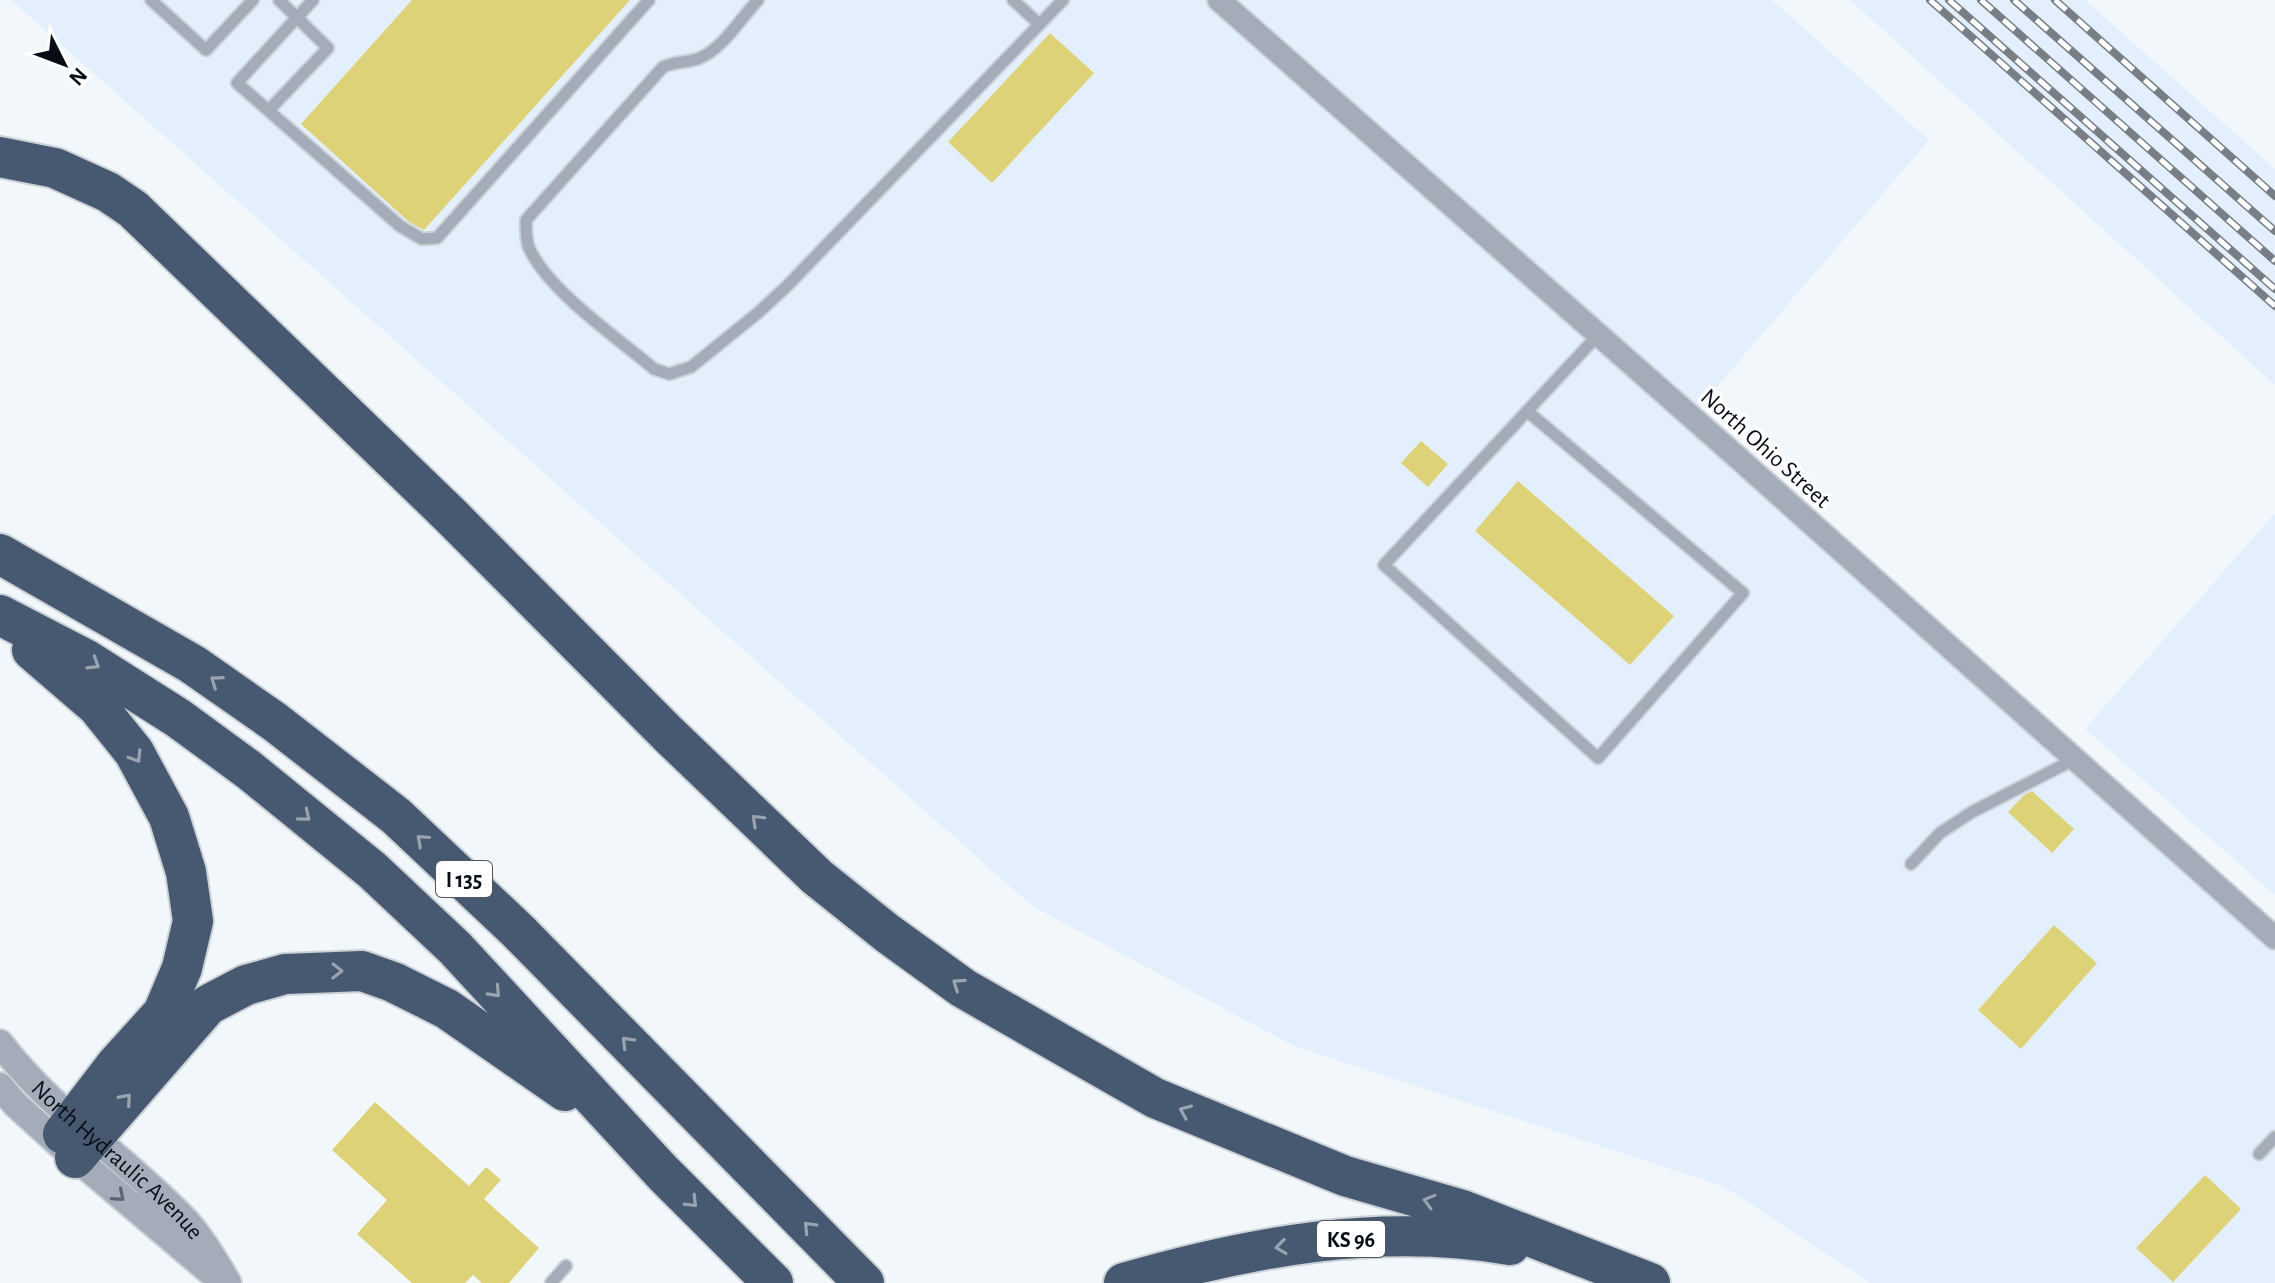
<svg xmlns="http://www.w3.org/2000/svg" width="2275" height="1283" font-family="'Alegreya Sans',sans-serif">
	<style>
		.built { fill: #e4effd }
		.building { fill: #ded279 }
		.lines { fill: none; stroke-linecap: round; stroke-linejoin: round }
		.service-casing { stroke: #ccd2d7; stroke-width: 15 }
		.minor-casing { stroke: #ccd2d7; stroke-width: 26 }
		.tertiary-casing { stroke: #ccd2d7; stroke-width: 30 }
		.motorway-casing { stroke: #ccd2d7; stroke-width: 44 }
		.service { stroke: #a3acb8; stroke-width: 11 }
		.minor { stroke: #a3acb8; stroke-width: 22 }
		.tertiary { stroke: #a3acb8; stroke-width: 26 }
		.motorway { stroke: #465970; stroke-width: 40 }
		.rail-casing { stroke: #787e85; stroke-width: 8 }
		.rail { stroke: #fff; stroke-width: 5; stroke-dasharray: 15; stroke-linecap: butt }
		.oneway { stroke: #99a4b0 }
		.oneway2 { stroke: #5c646f }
		.labels { text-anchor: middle; stroke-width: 7; stroke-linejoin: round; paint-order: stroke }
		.shield { fill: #fff; stroke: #51565c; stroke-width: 2 }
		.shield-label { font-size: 22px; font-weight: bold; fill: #060d16 }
		.street-label { font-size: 24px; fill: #060d16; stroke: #fff }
	</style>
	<rect width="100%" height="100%" fill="#f2f7fc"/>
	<path class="built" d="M11,0H1772L1929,140L1691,417L2275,938V1283H1871L1723,1186L1294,1046L1032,906Z
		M1850,0H2085L2275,169V385Z
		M2275,513V895L2085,729Z"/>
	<path class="building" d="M412,0H630L424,230L409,222L301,124Z
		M1050,33L1094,73L992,183L948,142Z
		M1421,441L1448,464L1428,487L1401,463Z
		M1518,481L1674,616L1630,665L1475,531Z
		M2032,791L2074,829L2052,853L2008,812L2024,795Z
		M2054,925L2097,963L2021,1049L1978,1010Z
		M375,1102L469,1186L486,1167L501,1180L484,1199L539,1248L509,1283H482L473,1275L465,1283H412L357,1234L387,1200L332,1150Z
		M2205,1175L2241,1209L2173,1282L2136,1248Z"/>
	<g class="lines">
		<defs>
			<path id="service" d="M151,0L206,50L253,0
				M313,0L237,83L400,226L422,239L437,238L649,0
				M758,0C741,18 723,48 700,58C688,63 675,61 663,67L526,220C526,228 526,237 528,245C544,288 619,339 654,369L669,374L691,367L759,312L787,286L1063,0
				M1013,0L1039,24
				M269,110L328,48L279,0
				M1527,411L1743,593L1598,758L1384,565L1598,335
				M1911,864L1940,833L1972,812L2075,759
				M2259,1154L2275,1137
				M551,1283L566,1266"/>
			<path id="minor" d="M1219,0L1737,457L2275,938"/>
			<g id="tertiary">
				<path id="s1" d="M0,1043C52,1112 128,1159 187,1222C203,1240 216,1262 228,1283"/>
				<path d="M0,1086L15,1104L57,1142L213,1274"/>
			</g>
			<path id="motorway" d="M0,157L55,168L108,192L133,209L451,516L668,734L817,877L887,933L963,988L1155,1098L1345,1176L1462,1210L1650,1283
				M0,554L192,664L275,722L396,816L518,931L864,1283
				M0,615L85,659L178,718L249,770L372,870L455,948L663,1173L773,1283
				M32,650L97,706L134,752L169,817L186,872L193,921L182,968L163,1013L116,1065L63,1134
				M75,1158L208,1005L246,985L285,974L362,971L393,982L447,1009L565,1091
				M1124,1283C1249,1247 1381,1222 1510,1245"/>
		</defs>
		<use href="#service" class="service-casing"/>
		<use href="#minor" class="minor-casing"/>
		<use href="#tertiary" class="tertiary-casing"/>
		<use href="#motorway" class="motorway-casing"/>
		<use href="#service" class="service"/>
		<use href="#minor" class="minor"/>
		<use href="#tertiary" class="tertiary"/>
		<use href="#motorway" class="motorway"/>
		<defs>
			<path id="rail" d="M1930,0L2275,306
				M1949,0L2275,289
				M1981,0L2275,261
				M2014,0L2275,231
				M2055,0L2275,196"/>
		</defs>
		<use href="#rail" class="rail-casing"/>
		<use href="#rail" class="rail"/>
	</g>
	<defs><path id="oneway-chevron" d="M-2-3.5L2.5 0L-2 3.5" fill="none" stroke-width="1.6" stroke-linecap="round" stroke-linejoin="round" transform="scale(2)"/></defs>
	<g class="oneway">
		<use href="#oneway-chevron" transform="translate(94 664) rotate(32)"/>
		<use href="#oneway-chevron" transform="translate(216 681) rotate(-145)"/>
		<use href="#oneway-chevron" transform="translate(136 757) rotate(58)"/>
		<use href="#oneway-chevron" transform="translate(305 816) rotate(39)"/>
		<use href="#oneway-chevron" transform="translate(757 820) rotate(-136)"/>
		<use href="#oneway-chevron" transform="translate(422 840) rotate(-138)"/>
		<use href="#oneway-chevron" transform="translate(337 971) rotate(1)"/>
		<use href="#oneway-chevron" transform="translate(958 984) rotate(-146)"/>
		<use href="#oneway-chevron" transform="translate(495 992) rotate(47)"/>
		<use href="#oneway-chevron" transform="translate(627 1042) rotate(-134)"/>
		<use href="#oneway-chevron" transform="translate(126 1099) rotate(-49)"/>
		<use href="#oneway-chevron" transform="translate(1185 1111) rotate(-157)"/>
		<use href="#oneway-chevron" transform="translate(1429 1201) rotate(-164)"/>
		<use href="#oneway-chevron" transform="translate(692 1202) rotate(45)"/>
		<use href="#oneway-chevron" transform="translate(809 1227) rotate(-134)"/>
		<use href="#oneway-chevron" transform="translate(1281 1247) rotate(172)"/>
	</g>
	<use class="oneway2" href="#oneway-chevron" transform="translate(119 1196) rotate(41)"/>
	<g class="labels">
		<g class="shield">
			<rect x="436" y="861" width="56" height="36" rx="6"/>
			<rect x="1317" y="1221" width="68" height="36" rx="6"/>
		</g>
		<g class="shield-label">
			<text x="464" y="887">I 135</text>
			<text x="1351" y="1247">KS 96</text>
		</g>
		<g class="street-label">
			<text transform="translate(1766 448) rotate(42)" y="8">North Ohio Street</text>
			<text dy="8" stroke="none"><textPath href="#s1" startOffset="166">North Hydraulic Avenue</textPath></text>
		</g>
	</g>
	<g transform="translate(64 64) rotate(132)" stroke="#ffffff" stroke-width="6" paint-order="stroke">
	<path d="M0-6L14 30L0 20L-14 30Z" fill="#060d16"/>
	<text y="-12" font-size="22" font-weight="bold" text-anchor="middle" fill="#060d16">N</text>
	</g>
</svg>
